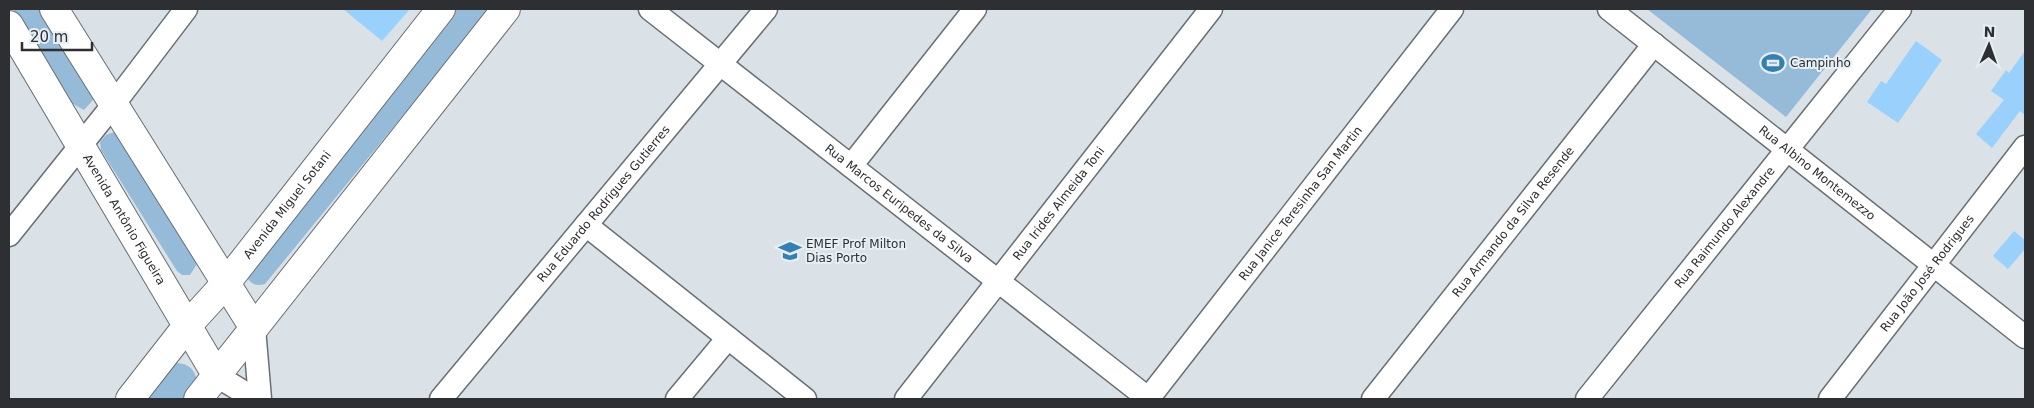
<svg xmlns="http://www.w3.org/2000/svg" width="2034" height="408" font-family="'DejaVu Sans',sans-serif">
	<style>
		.green { fill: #96bbd8 }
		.building { fill: #99d1fc }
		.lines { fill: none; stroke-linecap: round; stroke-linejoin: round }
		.minor-casing { stroke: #696f74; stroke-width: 25 }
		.tertiary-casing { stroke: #696f74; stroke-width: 30 }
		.minor { stroke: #fff; stroke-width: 22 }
		.tertiary { stroke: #fff; stroke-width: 28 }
		.labels { text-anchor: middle; stroke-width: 4; stroke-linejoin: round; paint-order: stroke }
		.poi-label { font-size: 12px; fill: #2d2f32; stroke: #e7eff5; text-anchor: start }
		.street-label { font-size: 12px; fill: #2d2f32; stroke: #e7eff5 }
	</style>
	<rect width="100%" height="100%" fill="#dae1e7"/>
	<path class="green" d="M13,9H43L94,92L93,100L84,110L73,104Z
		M453,9H490L265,284C257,286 252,285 247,278Z
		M1647,9H1872L1786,117Z
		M114,132L122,135L196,257L197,264L190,275H182L177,271L101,150L100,142L106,135Z
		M177,363C189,364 194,369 197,380L186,399H145L171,368Z"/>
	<path class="building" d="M343,9H410L382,41Z
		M1916,41L1942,60L1898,123L1867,102L1881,81L1886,84Z
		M2025,51V115L2020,111L1992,148L1976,134L2004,100L1991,91L2006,70L2009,73Z
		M2014,231L2025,240V249L2008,269L1993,256Z"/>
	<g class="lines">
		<defs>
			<g id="minor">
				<path id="s1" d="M650,9L1149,399"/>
				<path id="s2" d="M1609,9L2025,337"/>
				<path d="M851,166L975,9"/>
				<path d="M586,225L805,399"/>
				<path d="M9,235L113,105L186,9"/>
				<path d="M254,328L260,399"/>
				<path d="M217,376L255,399"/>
				<path id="s3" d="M441,399L766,9"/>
				<path d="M677,399L728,338"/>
				<path id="s4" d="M906,399L1211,9"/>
				<path id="s5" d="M1148,399L1452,9"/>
				<path id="s6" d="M1373,399L1654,44"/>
				<path id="s7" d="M1587,399L1900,9"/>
				<path id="s8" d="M1830,399L2025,147"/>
			</g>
			<g id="tertiary">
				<path d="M54,9L254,328"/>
				<path id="s9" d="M9,25L217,376"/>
				<path id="s10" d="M130,399L187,326L226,283L441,9"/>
				<path d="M198,399L506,9"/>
			</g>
		</defs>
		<use href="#minor" class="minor-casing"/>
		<use href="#tertiary" class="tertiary-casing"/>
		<use href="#minor" class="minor"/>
		<use href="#tertiary" class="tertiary"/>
	</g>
	<defs>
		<symbol id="stadium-bare" viewBox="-9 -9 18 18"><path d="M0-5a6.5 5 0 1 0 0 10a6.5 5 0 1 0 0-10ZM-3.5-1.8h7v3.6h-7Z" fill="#3480b3" stroke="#e7eff5" stroke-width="2.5" paint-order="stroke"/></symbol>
		<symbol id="school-bare" viewBox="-9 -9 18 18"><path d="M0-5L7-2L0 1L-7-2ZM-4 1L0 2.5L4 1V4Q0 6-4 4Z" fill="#3480b3" stroke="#e7eff5" stroke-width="2.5" paint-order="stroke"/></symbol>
	</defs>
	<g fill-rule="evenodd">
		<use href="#stadium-bare" x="1757" y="47" width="32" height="32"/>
		<use href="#school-bare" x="774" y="235" width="32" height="32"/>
	</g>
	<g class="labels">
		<g class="poi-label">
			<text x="1790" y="67">Campinho</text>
			<text x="806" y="248">EMEF Prof Milton<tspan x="806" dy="14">Dias Porto</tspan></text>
		</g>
		<g class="street-label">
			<text dy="4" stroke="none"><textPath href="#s2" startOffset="265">Rua Albino Montemezzo</textPath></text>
			<text dy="4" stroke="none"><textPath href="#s3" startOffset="254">Rua Eduardo Rodrigues Gutierres</textPath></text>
			<text dy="4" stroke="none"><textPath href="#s1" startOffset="316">Rua Marcos Euripedes da Silva</textPath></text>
			<text dy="4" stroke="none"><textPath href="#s4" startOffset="248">Rua Irides Almeida Toni</textPath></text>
			<text dy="4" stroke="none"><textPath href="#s5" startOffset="248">Rua Janice Teresinha San Martin</textPath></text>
			<text dy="4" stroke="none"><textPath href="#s10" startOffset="250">Avenida Miguel Sotani</textPath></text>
			<text dy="4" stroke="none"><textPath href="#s9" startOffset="226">Avenida Antônio Figueira</textPath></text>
			<text dy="4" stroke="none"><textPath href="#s6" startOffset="226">Rua Armando da Silva Resende</textPath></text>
			<text dy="4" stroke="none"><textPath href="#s7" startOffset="220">Rua Raimundo Alexandre</textPath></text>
			<text dy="4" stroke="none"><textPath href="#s8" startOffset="159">Rua João José Rodrigues</textPath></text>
		</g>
	</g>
	<rect width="2034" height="408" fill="none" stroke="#2d2f32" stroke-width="20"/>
	<g transform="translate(1989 45) rotate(2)" stroke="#e7eff5" stroke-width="4" paint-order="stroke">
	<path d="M0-4L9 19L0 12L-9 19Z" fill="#2d2f32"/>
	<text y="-8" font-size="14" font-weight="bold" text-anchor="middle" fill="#2d2f32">N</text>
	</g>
	<path d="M22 42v8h70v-8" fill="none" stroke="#2d2f32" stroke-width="2.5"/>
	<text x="30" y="42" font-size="15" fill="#2d2f32" stroke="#e7eff5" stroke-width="4" paint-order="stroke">20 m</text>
</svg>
